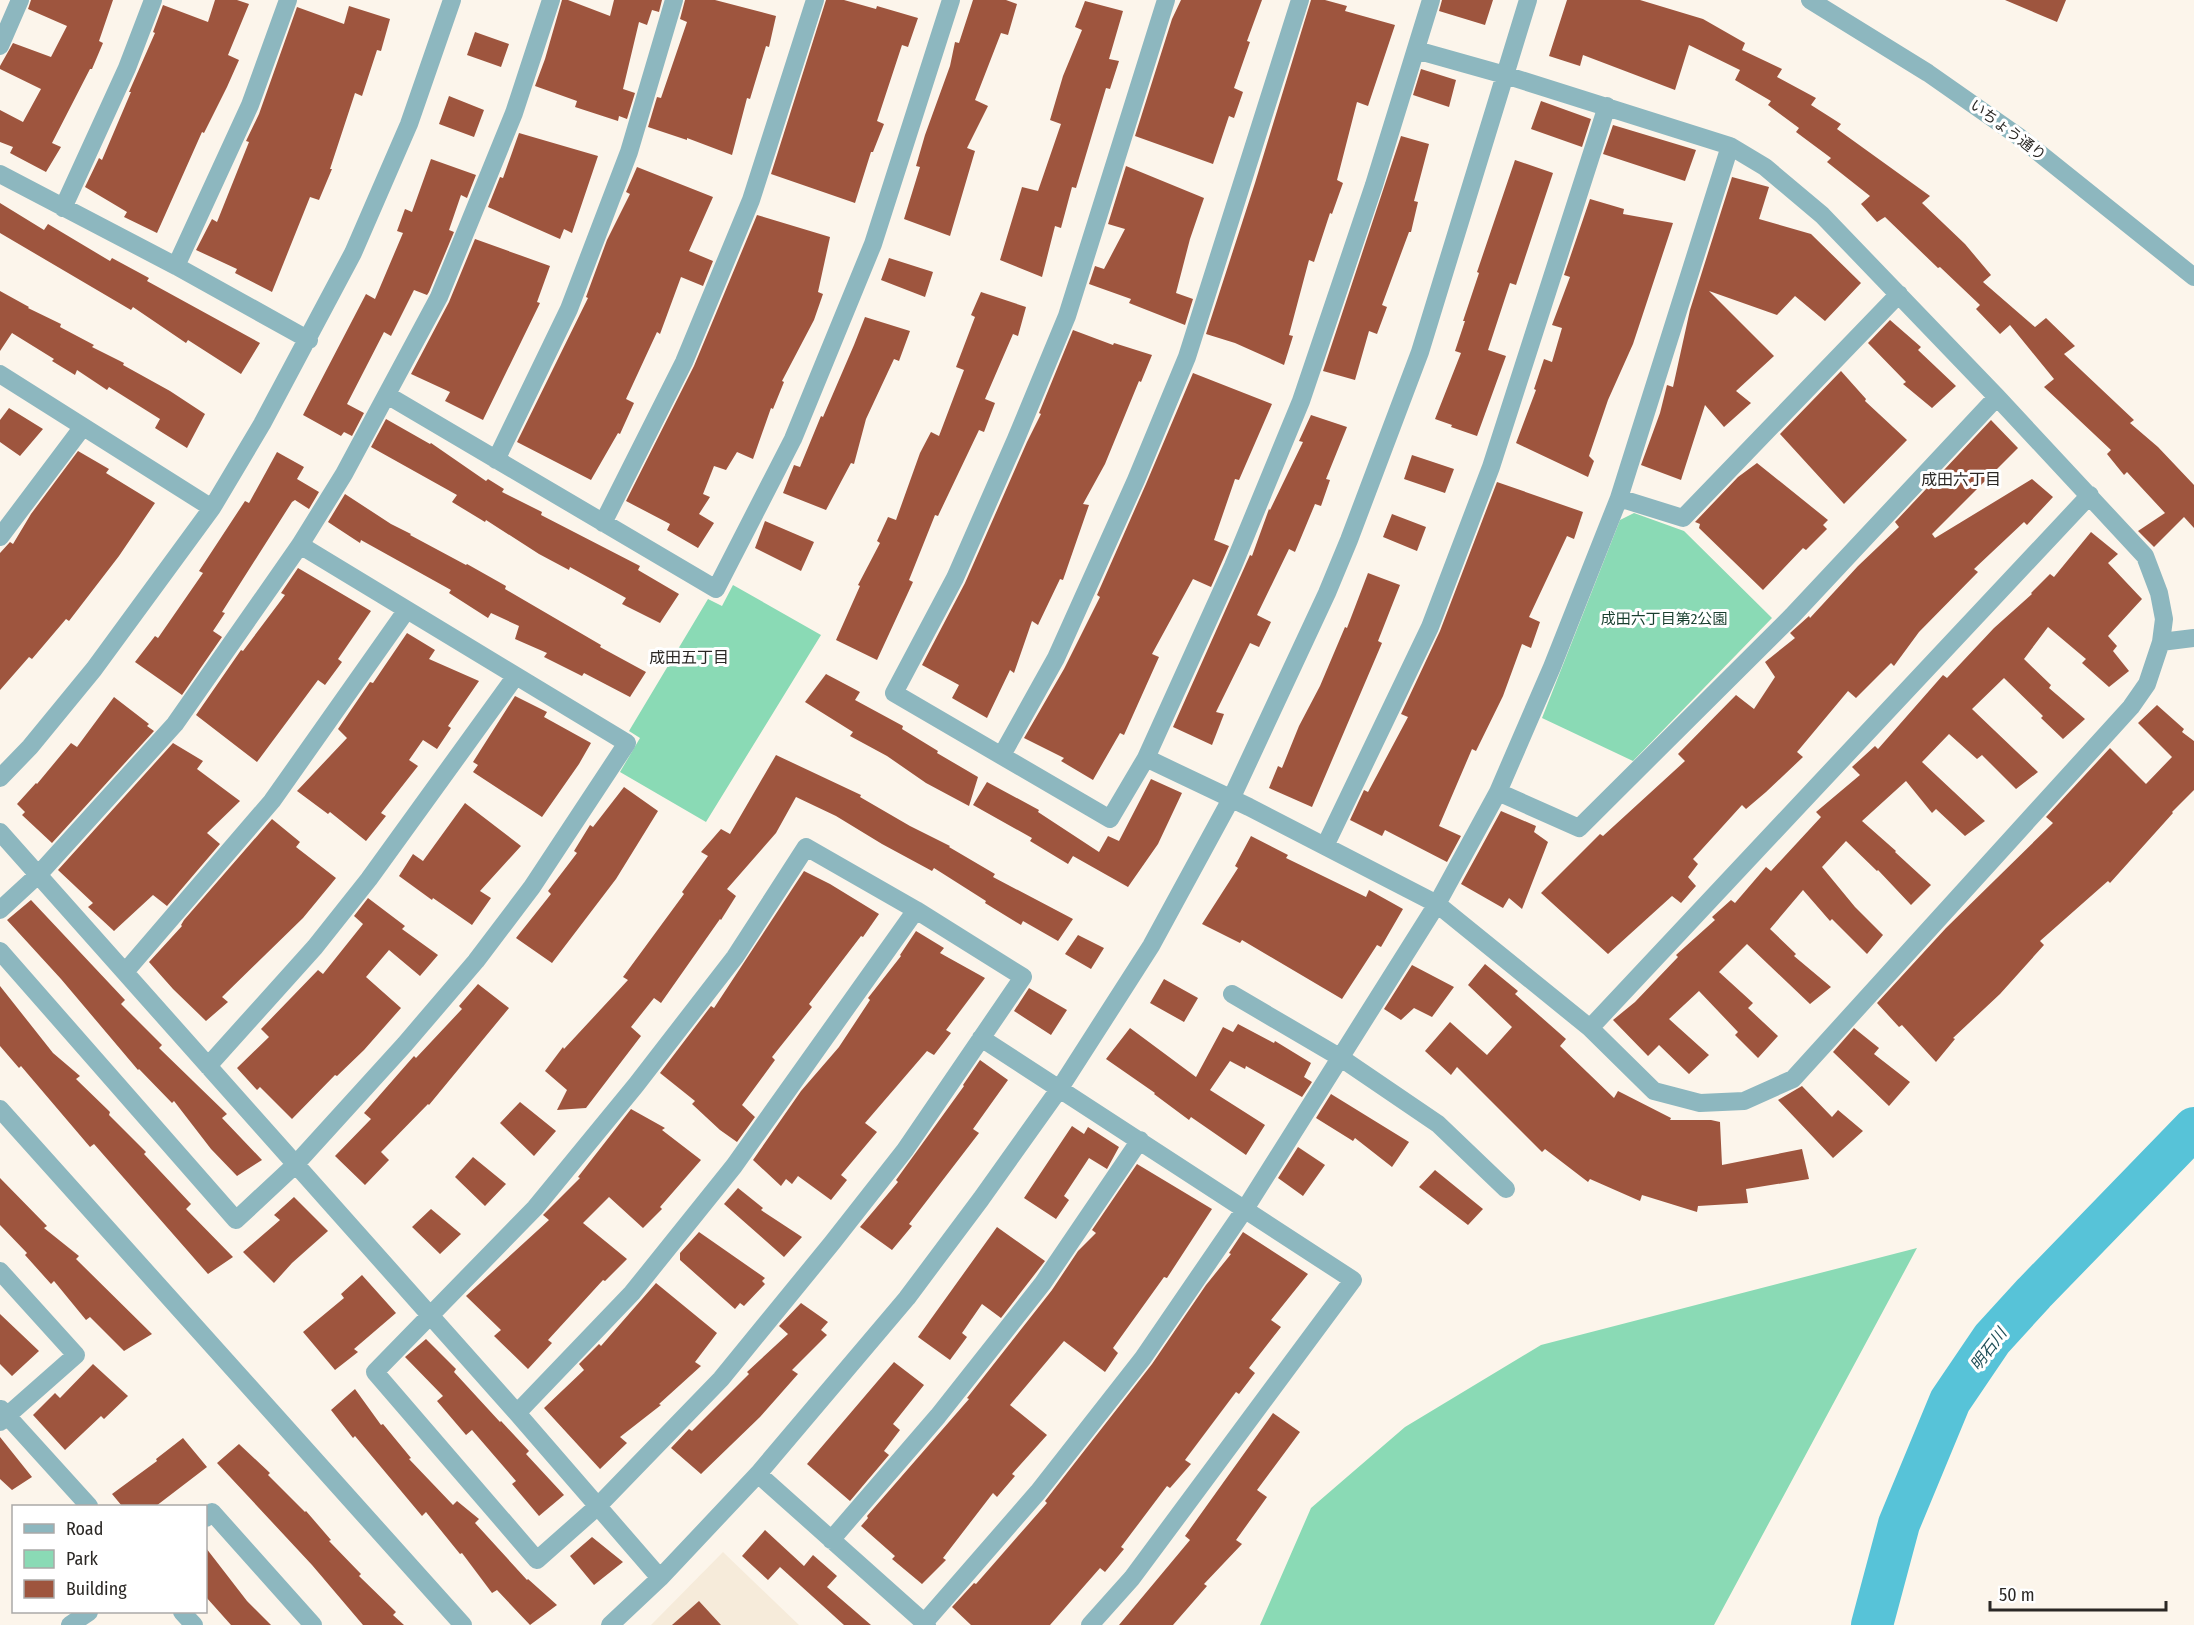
<svg xmlns="http://www.w3.org/2000/svg" width="2194" height="1625" font-family="'Fira Sans Condensed','Noto Sans JP',sans-serif">
	<style>
		.built { fill: #f6ebda }
		.green { fill: #8adab5 }
		.lines { fill: none; stroke-linecap: round; stroke-linejoin: round }
		.river { stroke: #57c3d8; stroke-width: 42 }
		.building { fill: #9e553e }
		.minor { stroke: #8db7bf; stroke-width: 18 }
		.labels { text-anchor: middle; stroke-width: 6; stroke-linejoin: round; paint-order: stroke }
		.street-label { font-size: 15px; fill: #2b2825; stroke: #fff }
		.park-label { font-size: 15px; fill: #183e2e; stroke: #fff }
		.neighbourhood-label { font-size: 16px; fill: #2b2825; stroke: #fff }
		.water-label { font-size: 16px; font-style: italic; fill: #1e4e57; stroke: #fff }
	</style>
	<rect width="100%" height="100%" fill="#fcf5eb"/>
	<path class="built" d="M723,1552L799,1625H651Z"/>
	<path class="green" d="M1634,513L1684,531L1772,618L1633,761L1542,718L1620,520Z
		M733,585L821,635L706,822L620,772L640,738L629,731L708,599L722,606Z
		M1917,1248L1714,1625H1260L1311,1508L1405,1427L1541,1345Z"/>
	<g class="lines">
		<path class="river" d="M1872,1625L1899,1524L1950,1401L1992,1339L2034,1293L2194,1128"/>
	</g>
	<path class="building" d="M31,0H113L99,41L103,43L92,69H90L52,143L61,147L46,172L10,153L13,147L0,142V110L23,122L41,89L0,69V66L13,43L51,57L67,26L28,9Z
		M215,0H237L249,4L228,55L239,60L227,87L204,133L202,132L157,233L124,217L127,212L85,187L99,158L102,160L131,92H129L155,33L153,32L163,5L208,22Z
		M562,0H568L610,16L614,0H662L659,12L652,10L647,25L639,22L623,89L635,93L627,119L619,116L618,121L575,107L577,101L535,86L545,59Z
		M685,0H715L776,16L769,47L766,46L750,99L747,98L732,155L687,138V140L648,127L657,97L661,98L687,22L680,19Z
		M826,0H844L876,9L877,6L918,18L908,47L902,45L877,121L884,124L873,152H871L855,203L771,174Z
		M973,0H1006L1017,4L1008,35L1001,33L975,100L988,106L967,148L975,151L950,236L904,219L920,167L916,166L925,135L950,66L955,42L959,43Z
		M1181,0H1262L1247,41L1250,42L1234,88L1243,92L1234,118L1229,116L1213,164L1135,136L1172,19Z
		M1311,0H1325L1347,6L1345,11L1395,25L1368,106L1357,102L1337,180L1343,183L1332,214L1330,213L1314,262L1309,260L1289,335L1293,336L1284,365L1235,343L1206,334L1255,183Z
		M1442,0H1493L1485,25L1439,11Z
		M1567,0H1640L1703,19L1745,43L1742,50L1782,69L1777,77L1816,98L1811,105L1841,124L1837,129L1930,196L1922,203L1965,244L1991,275L1983,282L2035,327L2046,318L2075,346L2064,354L2134,420L2130,423L2158,447L2194,485V528L2184,517L2154,547L2138,531L2165,513L2127,472L2124,475L2107,454L2111,450L2044,387L2054,379L2010,325L2000,334L1976,309L1980,305L1940,267L1938,268L1885,217L1877,222L1861,204L1870,196L1827,162L1831,158L1796,132L1799,128L1768,105L1771,101L1735,80L1740,70L1689,45L1675,90L1583,55L1580,66L1549,56Z
		M2005,0H2066L2057,22Z
		M1085,1L1123,11L1109,59L1119,61L1110,89L1106,88L1076,188L1072,187L1061,228L1055,226L1042,277L1000,260L1022,187L1038,191L1061,124L1050,120L1063,76L1082,30L1075,27Z
		M349,6L390,19L381,51L377,50L362,96L355,93L330,169H332L319,200L310,197L272,292L235,273L237,269L196,250L212,219L217,222L249,142L246,141L259,114L297,7L344,24Z
		M475,32L509,44L501,67L467,55Z
		M1421,69L1456,80L1449,107L1413,95Z
		M449,96L484,110L474,137L439,124Z
		M1541,101L1591,119L1582,147L1531,129Z
		M1613,125L1696,150L1685,181L1603,154Z
		M519,133L598,156L572,233L564,229L560,239L488,207L500,177L503,178Z
		M1401,136L1429,144L1414,201L1418,202L1411,232H1409L1382,305L1387,307L1377,334L1369,331L1355,380L1323,371Z
		M431,159L476,175L467,198L461,195L449,230L454,232L429,292L427,295L414,290L391,336L384,332L347,404L364,413L352,436L344,432L341,436L303,415L366,294L375,299L403,233L397,231L405,209L412,212Z
		M1515,160L1553,173L1516,285L1510,283L1488,350L1506,356L1477,436L1451,427L1452,425L1435,419L1461,353L1455,351L1465,321H1463L1479,273L1477,272Z
		M1126,166L1204,198L1190,239L1176,293L1193,299L1185,325L1129,303L1131,299L1089,284L1095,266L1104,269L1125,229L1108,224Z
		M637,167L713,197L689,251L713,261L703,286L681,277L660,334L657,332L626,399L634,403L620,434L618,433L591,480L517,442L588,298L586,297L607,240L630,194L626,192Z
		M1732,177L1769,187L1759,219L1811,234L1861,283L1825,321L1795,296L1777,315L1709,291L1774,356L1736,391L1751,403L1724,427L1705,405L1681,480L1641,465L1660,413L1667,385L1673,387L1690,310Z
		M1590,199L1624,209L1623,214L1673,223L1633,344L1608,400L1589,456L1594,461L1588,477L1516,443L1536,390L1534,389L1544,359L1552,362L1562,328L1552,325L1570,277L1564,275Z
		M0,203L44,230L48,224L110,261L112,258L149,278L147,281L260,343L241,374L188,340L186,343L133,307L131,310L0,233Z
		M757,215L830,237L818,292L823,294L814,320L782,381L784,382L773,409L771,408L753,459L737,452L726,470L714,466L703,494L710,497L699,514L714,523L698,548L667,530L670,524L626,501L694,366Z
		M475,239L550,266L537,302L540,303L483,420L445,401L450,392L411,374L449,302Z
		M889,258L933,272L925,297L881,280Z
		M0,291L29,307L28,308L61,324L60,327L94,345L92,347L124,363L123,365L170,391L205,414L187,448L155,428L160,419L109,387L107,390L77,370L75,375L52,361L54,359L12,333L0,351Z
		M981,292L1026,307L1018,336L1013,334L985,399L995,403L984,432L979,430L938,516L935,515L909,580L913,582L877,660L836,640L860,586L858,585L880,543L877,541L888,517L896,520L920,453L931,432L939,436L964,370L956,367L975,317L971,315Z
		M865,317L910,331L899,361L894,359L866,419L854,464L851,463L826,510L783,493L794,465L800,467L821,416L823,417L854,345Z
		M1890,320L1921,347L1918,350L1956,386L1932,408L1903,384L1906,382L1868,343Z
		M1073,330L1113,345L1114,343L1152,355L1141,382L1139,381L1105,464L1083,504L1089,505L1063,580L1060,579L1038,625L1032,621L1014,673L1010,670L987,718L952,698L959,685L922,665L965,583L1027,442L1041,414L1039,413Z
		M1841,371L1866,399L1865,401L1907,440L1844,504L1780,434Z
		M1193,373L1272,404L1239,480L1235,479L1214,540L1229,546L1211,587L1193,579L1152,654L1159,657L1124,735L1120,733L1093,780L1061,761L1064,758L1024,738L1064,669L1100,597L1097,595L1146,484Z
		M9,408L43,429L20,456L0,442V420Z
		M1311,415L1347,427L1326,479L1330,480L1321,506L1315,504L1295,552L1289,549L1257,615L1271,622L1259,647L1250,643L1216,712L1224,714L1212,745L1173,727L1250,555L1252,556L1269,509L1270,510L1303,442L1299,441Z
		M386,419L430,444L431,443L486,481L488,479L504,489L502,492L542,512L541,515L640,566L638,570L679,594L660,623L622,604L626,598L570,567L569,570L539,554L486,520L485,522L452,502L457,495L371,447Z
		M1991,420L2018,448L1932,534L1935,538L2032,479L2053,497L2027,525L2024,522L1974,569L1978,572L1919,632L1894,666L1891,663L1856,698L1848,691L1797,752L1803,757L1766,792L1746,809L1742,805L1693,859L1698,864L1688,877L1696,886L1681,903L1672,896L1608,954L1541,893L1600,834L1603,836L1685,761L1678,754L1736,695L1754,709L1775,677L1765,662L1795,638L1790,633L1809,616L1810,618L1858,566L1899,527L1895,522Z
		M78,451L109,469L106,473L155,503L119,556L69,621L66,619L32,659L29,657L0,690V553L10,542L13,544L31,514Z
		M277,452L304,467L297,479L319,492L309,509L295,500L292,502L222,612L225,613L213,631L222,637L182,695L135,662L155,636L158,638L203,573L199,571L245,501L249,503Z
		M1412,455L1454,469L1445,493L1404,479Z
		M1757,463L1828,520L1823,525L1827,529L1806,550L1803,548L1763,590L1699,528L1700,524L1695,522L1738,477Z
		M1497,482L1583,512L1574,539L1567,536L1529,617L1540,622L1531,648L1522,644L1503,696L1476,751L1472,749L1439,826L1461,836L1447,862L1385,830L1382,836L1350,820L1364,790L1368,792L1408,717L1401,714L1440,631Z
		M345,494L391,524L411,534L410,535L466,565L467,564L506,586L505,589L601,645L600,647L646,672L630,697L584,673L582,676L544,657L547,653L515,639L519,626L491,613L488,618L449,593L451,590L361,540L360,543L328,522Z
		M1392,514L1426,527L1417,551L1383,537Z
		M765,521L814,542L801,571L755,548Z
		M2091,532L2118,554L2108,563L2142,599L2108,636L2117,646L2113,651L2129,671L2109,687L2082,663L2086,659L2048,627L2024,659L2051,685L2049,688L2085,719L2063,739L2041,718L2043,716L2004,678L1972,709L2038,772L2016,789L1982,755L1977,759L1949,734L1922,762L1985,821L1965,836L1936,809L1932,813L1906,781L1862,821L1896,851L1895,852L1931,885L1911,905L1878,870L1877,871L1846,841L1822,867L1855,907L1883,935L1867,954L1832,919L1830,921L1803,890L1770,929L1796,954L1794,956L1831,987L1810,1004L1747,944L1719,972L1753,1003L1748,1008L1778,1036L1758,1058L1735,1035L1738,1032L1699,991L1669,1019L1709,1055L1689,1074L1659,1045L1648,1056L1613,1020L1635,1002L1678,957L1676,955L1715,920L1712,917L1731,900L1735,903L1766,867L1771,871L1821,817L1816,812L1860,775L1852,767L1875,746L1878,749L1943,675L1947,678L1994,628L2032,594L2031,593L2050,574L2054,577Z
		M298,568L371,611L338,659L342,662L325,685L318,680L257,762L196,715L241,650L243,651L285,595L281,593Z
		M1368,573L1400,585L1378,641L1382,643L1312,807L1269,788L1278,766L1282,768L1299,726L1320,686L1345,627L1347,628Z
		M407,633L435,650L429,659L479,681L448,726L451,728L437,749L423,740L409,760L418,766L381,813L386,816L366,841L330,812L328,814L297,791L347,738L338,729L370,682L373,683Z
		M826,674L860,692L855,700L903,726L902,729L938,751L937,753L978,777L969,806L926,783L887,756L850,736L853,732L805,702Z
		M515,696L547,712L544,717L591,743L579,764L542,817L473,772L478,765L473,762Z
		M114,697L149,724L147,726L154,731L52,843L22,815L25,812L17,804L36,783L37,784L71,743L77,747Z
		M2157,705L2184,729L2182,732L2194,741V790L2172,812L2173,813L2110,883L2108,881L2040,941L2044,945L2000,994L1953,1038L1955,1039L1936,1062L1902,1025L1899,1027L1877,1003L1946,928L2053,823L2046,817L2110,748L2146,784L2172,757L2138,723Z
		M173,743L203,761L197,769L240,801L207,833L220,844L167,906L153,895L114,931L88,907L93,903L58,870Z
		M776,755L861,795L860,797L910,826L950,846L949,847L995,874L993,877L1073,919L1058,941L1023,921L1021,925L985,903L986,901L934,868L932,871L882,844L836,816L796,797L776,833L727,889L736,896L721,920L720,919L661,1003L654,998L631,1027L641,1036L586,1108L557,1110L567,1090L545,1071L563,1047L564,1049L628,980L623,977L684,894L682,892L708,856L701,852L721,829L730,834Z
		M1151,779L1182,793L1158,844L1128,887L1073,856L1068,864L1030,841L1032,838L973,805L987,782L1039,810L1038,812L1099,852L1108,836L1119,841Z
		M624,787L658,811L616,879L552,963L516,938L551,894L548,891L577,853L574,851L590,825L593,827Z
		M465,803L521,846L480,891L491,898L472,925L433,898L432,900L399,876L413,854L423,861Z
		M1501,811L1536,826L1534,832L1548,842L1522,909L1509,898L1503,908L1461,884Z
		M272,819L300,842L296,847L336,878L303,918L222,997L228,1002L206,1021L173,989L149,962L182,926L181,925L184,920Z
		M1251,836L1288,855L1286,858L1366,897L1369,890L1403,909L1381,947L1377,945L1342,999L1242,940L1240,943L1202,924L1238,868L1235,866Z
		M804,871L830,884L879,914L863,937L861,936L809,1004L812,1007L772,1057L775,1060L742,1105L755,1117L737,1142L720,1130L692,1104L695,1101L660,1073L711,1006L714,1008Z
		M368,898L405,926L402,929L438,955L420,976L389,950L366,977L401,1008L364,1050L337,1076L335,1075L292,1119L260,1087L257,1090L237,1068L269,1037L261,1029L318,970L323,974L363,924L354,916Z
		M31,900L125,1000L121,1004L162,1045L159,1048L227,1114L222,1118L262,1160L237,1176L211,1149L174,1101L172,1103L139,1069L138,1070L61,979L7,920Z
		M916,931L944,948L940,953L985,978L946,1030L951,1033L934,1055L927,1051L865,1123L877,1132L841,1175L847,1180L831,1200L798,1176L792,1184L786,1179L781,1186L753,1160L801,1091L839,1047L870,1000L868,998L901,956L900,955Z
		M1078,935L1104,948L1091,969L1065,954Z
		M1485,964L1518,991L1515,994L1566,1039L1560,1046L1614,1098L1618,1091L1671,1118L1670,1120H1711L1720,1122L1722,1165L1802,1149L1809,1179L1746,1189L1748,1203L1698,1206L1697,1212L1642,1195L1640,1201L1590,1179L1588,1182L1545,1149L1542,1152L1457,1067L1451,1075L1425,1051L1450,1022L1487,1055L1512,1027L1468,985Z
		M1412,965L1454,987L1432,1017L1414,1008L1401,1020L1384,1009Z
		M1164,979L1198,998L1184,1022L1150,1003Z
		M478,984L509,1008L429,1105L428,1104L381,1152L389,1160L365,1185L335,1156L371,1119L364,1113L414,1056L416,1058L462,1009L459,1006Z
		M0,986L53,1053L80,1076L76,1079L110,1112L109,1115L146,1152L144,1154L191,1204L186,1209L233,1257L208,1274L94,1144L90,1147L21,1066L19,1068L0,1046Z
		M1029,988L1067,1010L1051,1035L1014,1011Z
		M1238,1024L1274,1043L1275,1041L1311,1063L1304,1077L1312,1082L1302,1097L1246,1066L1245,1069L1230,1061L1210,1090L1265,1125L1246,1155L1191,1117L1189,1120L1154,1094L1155,1093L1106,1059L1130,1028L1196,1077L1223,1027L1233,1032Z
		M1854,1028L1879,1048L1874,1054L1910,1082L1889,1106L1833,1052Z
		M980,1060L1008,1080L973,1129L979,1133L909,1224L912,1226L892,1250L860,1227L898,1182L896,1180L964,1086L963,1085Z
		M1802,1086L1832,1117L1838,1110L1863,1131L1833,1158L1778,1100Z
		M1331,1094L1409,1142L1392,1167L1355,1138L1353,1141L1316,1118Z
		M520,1102L556,1131L534,1156L500,1123Z
		M631,1109L665,1128L662,1130L701,1160L660,1207L662,1209L643,1228L609,1197L583,1223L627,1259L605,1281L603,1280L548,1340L552,1343L528,1369L494,1336L501,1330L466,1296L549,1220L543,1215L580,1178L578,1177Z
		M1072,1126L1084,1134L1088,1127L1119,1147L1107,1169L1089,1158L1064,1196L1069,1200L1056,1219L1024,1198Z
		M1298,1147L1325,1165L1303,1196L1278,1178Z
		M473,1157L506,1184L485,1206L455,1177Z
		M1137,1164L1212,1209L1167,1278L1164,1277L1113,1348L1118,1353L1105,1372L1064,1341L1010,1405L1047,1435L1012,1474L1015,1476L997,1497L993,1493L943,1558L946,1560L922,1584L892,1559L895,1556L861,1526L868,1518L867,1516L969,1399L967,1398L1052,1290L1078,1251L1096,1233L1092,1230Z
		M1435,1170L1483,1209L1468,1225L1419,1187Z
		M0,1178L47,1226L44,1228L79,1256L76,1259L152,1334L124,1351L90,1317L86,1320L54,1281L51,1284L25,1255L27,1253L0,1225Z
		M738,1188L763,1208L761,1210L802,1237L784,1257L724,1204Z
		M294,1197L328,1231L292,1263L274,1283L243,1252L280,1220L274,1215Z
		M431,1209L461,1234L440,1254L412,1227Z
		M997,1227L1045,1261L1001,1318L982,1304L962,1333L967,1337L950,1360L918,1337Z
		M699,1232L765,1278L762,1281L765,1284L744,1306L740,1303L735,1309L680,1260V1253Z
		M1243,1232L1308,1274L1271,1320L1281,1327L1249,1368L1255,1373L1239,1394L1236,1392L1185,1460L1191,1464L1170,1488L1167,1486L1121,1547L1124,1549L1105,1572L1100,1568L1050,1625H971L952,1607L974,1583L976,1584L1047,1503L1045,1501L1152,1364L1206,1285L1231,1254L1229,1253Z
		M362,1275L396,1313L354,1349L358,1352L335,1370L303,1332L344,1298L341,1294Z
		M656,1283L717,1333L695,1362L701,1366L659,1404L661,1405L620,1437L627,1443L600,1469L544,1408L584,1370L579,1364L599,1344L601,1346Z
		M801,1303L828,1322L821,1330L827,1335L792,1370L798,1374L760,1417L701,1474L671,1448L689,1429L692,1431L749,1374L747,1372L788,1334L779,1326Z
		M0,1314L39,1351L12,1376L0,1364Z
		M426,1339L456,1369L454,1372L500,1422L501,1421L529,1451L526,1454L564,1495L539,1516L512,1484L516,1481L472,1430L466,1435L437,1401L443,1396L405,1357Z
		M894,1362L924,1385L893,1424L900,1430L884,1451L889,1455L850,1501L807,1464Z
		M93,1364L128,1396L104,1419L101,1416L65,1450L33,1415L55,1393L60,1398Z
		M355,1389L381,1425L383,1424L411,1458L409,1459L453,1505L457,1501L479,1519L475,1523L527,1580L528,1579L557,1605L530,1625L497,1590L492,1593L462,1553L460,1554L426,1512L422,1516L355,1436L353,1438L331,1410Z
		M1273,1413L1300,1432L1257,1490L1267,1497L1236,1540L1242,1544L1204,1584L1207,1586L1173,1625H1119L1190,1540L1185,1536Z
		M0,1437L32,1477L12,1490L0,1479Z
		M183,1438L207,1467L156,1506H122L112,1494L157,1461L156,1459Z
		M239,1444L270,1473L268,1475L305,1512L306,1511L331,1540L329,1541L361,1574L359,1576L396,1612L393,1615L404,1625H363L312,1565L217,1463Z
		M765,1530L804,1566L813,1555L837,1576L827,1587L871,1625H844L780,1567L768,1580L742,1556Z
		M592,1537L623,1562L594,1585L570,1556Z
		M206,1548L247,1601L271,1625H231L206,1597Z
		M699,1601L721,1625H672Z"/>
	<g class="lines">
		<path class="minor" d="M1166,0L1067,316L1016,439L955,578L894,693L1110,819L1146,758L1233,566L1301,401L1374,185L1431,0
			M1810,0L1928,73L2018,136L2194,277
			M0,46L20,0
			M0,174L176,266L309,340
			M63,208L127,68L153,0
			M176,266L250,105L288,0
			M0,374L212,508
			M387,395L716,589L793,439L873,244L951,0
			M496,460L569,309L629,152L674,0
			M1619,498L1683,518L1899,294
			M603,523L684,362L751,200L815,0
			M0,537L82,428
			M2161,642L2194,638
			M1002,755L1056,658L1136,480L1187,357L1300,0
			M1146,758L1249,807L1437,904L1590,1028L1654,1091L1700,1103L1744,1101L1793,1079L2131,707L2147,684L2161,642L2164,619L2159,593L2145,556L1997,397L1822,215L1765,167L1730,146L1505,75L1416,50
			M0,778L30,747L94,669L212,508L262,424L353,253L409,124L452,0
			M1498,792L1579,828L1792,616L1997,397
			M0,832L517,1413L660,1578
			M1325,846L1430,627L1491,467L1607,106
			M806,847L916,910L1023,977L905,1150L832,1243L721,1379L598,1506L537,1560L375,1372L535,1208L636,1085L735,957Z
			M0,910L39,874L175,724L300,545L344,474L439,297L514,113L551,0
			M0,951L236,1220L295,1165L405,1044L476,961L532,887L627,743L300,545
			M125,972L272,801L406,611
			M1232,994L1341,1058L1438,1124L1506,1189
			M1590,1028L2090,495
			M981,1038L1353,1280L1132,1578L1090,1625
			M208,1066L315,947L369,879L515,677
			M0,1109L463,1625
			M0,1271L76,1355L0,1422
			M1,1409L89,1506
			M517,1413L632,1293L734,1166L916,910
			M758,1474L927,1625
			M206,1518L212,1512L313,1625
			M831,1540L938,1416L1043,1283L1140,1140
			M182,1612L194,1625
			M924,1623L1038,1492L1143,1358L1245,1209L1437,904L1498,792L1552,667L1619,498L1730,146
			M70,1625L89,1612
			M610,1625L660,1578L758,1474L907,1298L981,1199L1060,1088L1151,946L1231,799L1327,593L1349,540L1420,352L1528,0"/>
	</g>
	<g class="labels">
		<g class="street-label">
			<text transform="translate(2008 130) rotate(37)" y="5">いちょう通り</text>
		</g>
		<g class="park-label">
			<text x="1664" y="624">成田六丁目第2公園</text>
		</g>
		<g class="neighbourhood-label">
			<text x="1961" y="485">成田六丁目</text>
			<text x="689" y="663">成田五丁目</text>
		</g>
		<g class="water-label">
			<text transform="translate(1988 1349) rotate(-53)" y="6">明石川</text>
		</g>
	</g>
	<rect x="12" y="1505" width="195" height="108" fill="#ffffff" stroke="#aaa9a8" stroke-width="1.5"/>
	<rect x="24" y="1524" width="30" height="9" fill="#8db7bf" stroke="#aaa9a8" stroke-width="1.5"/>
	<text x="66" y="1535" font-size="18" fill="#2b2825">Road</text>
	<rect x="24" y="1550" width="30" height="18" fill="#8adab5" stroke="#aaa9a8" stroke-width="1.5"/>
	<text x="66" y="1565" font-size="18" fill="#2b2825">Park</text>
	<rect x="24" y="1580" width="30" height="18" fill="#9e553e" stroke="#aaa9a8" stroke-width="1.5"/>
	<text x="66" y="1595" font-size="18" fill="#2b2825">Building</text>
	<path d="M1990 1601v9h176v-9" fill="none" stroke="#2b2825" stroke-width="3"/>
	<text x="1999" y="1601" font-size="18" fill="#2b2825" stroke="#ffffff" stroke-width="4.5" paint-order="stroke">50 m</text>
</svg>
